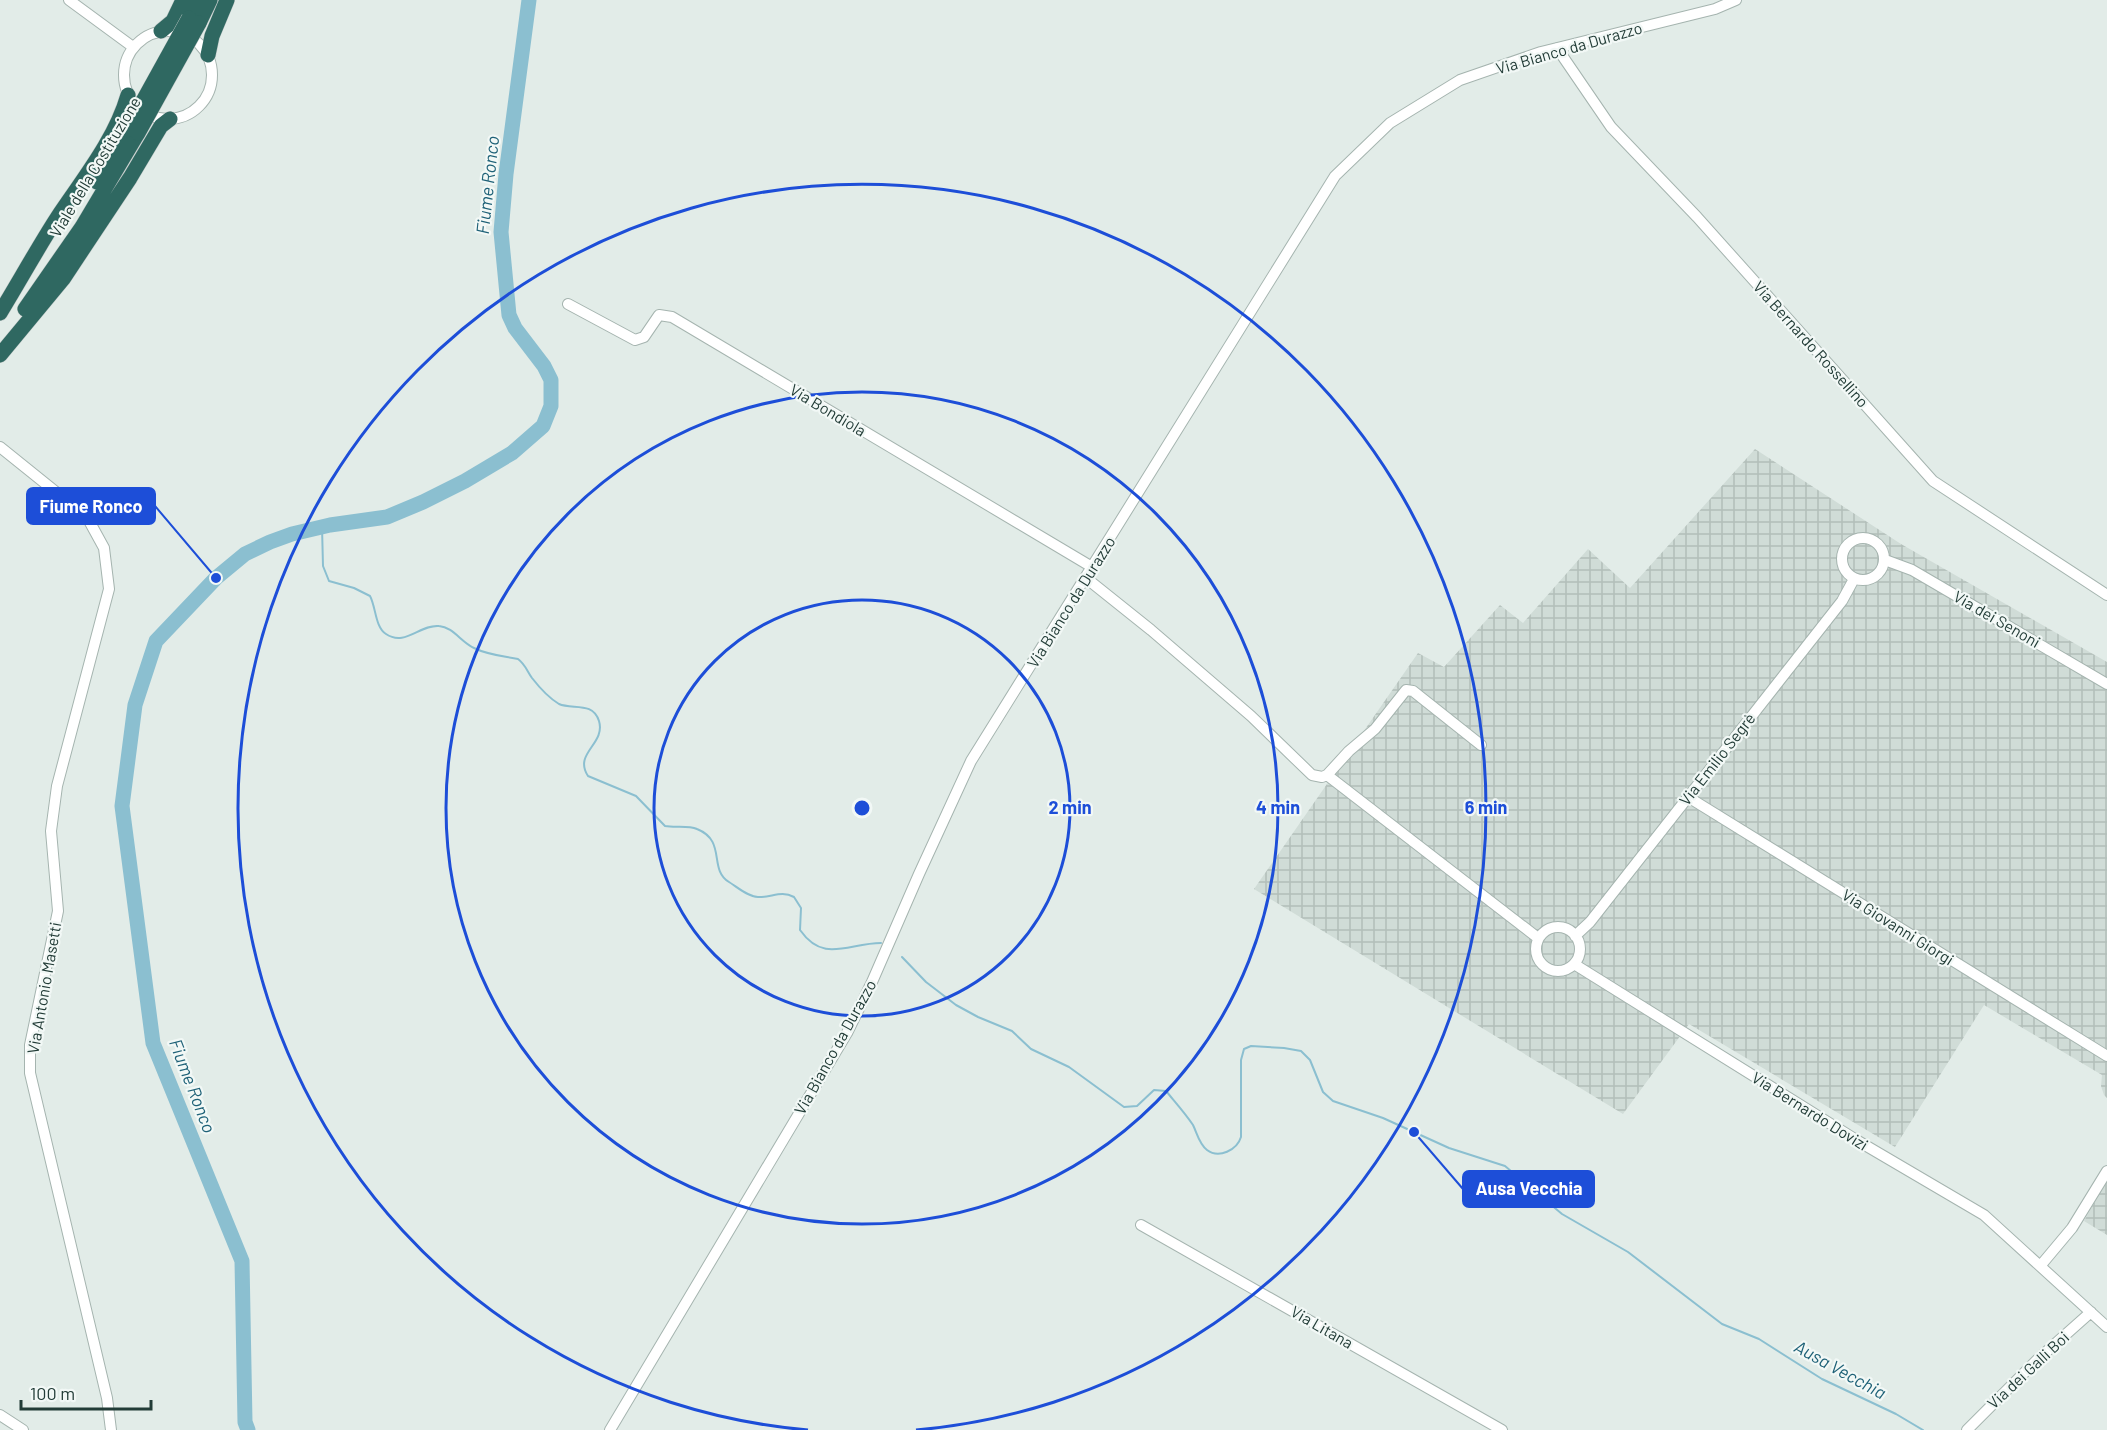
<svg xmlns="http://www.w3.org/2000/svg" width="2107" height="1430" font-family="Barlow,sans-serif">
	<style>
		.industrial { fill: url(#industrial-grid) }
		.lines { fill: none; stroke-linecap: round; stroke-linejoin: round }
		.stream { stroke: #8bbfd0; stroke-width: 2 }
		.river { stroke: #8bbfd0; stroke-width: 15 }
		.minor-casing { stroke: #a5b4af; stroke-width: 12 }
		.highway-casing { stroke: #c1c8c7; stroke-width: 16 }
		.minor { stroke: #fff; stroke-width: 10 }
		.highway { stroke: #2f6861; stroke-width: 15 }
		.highway-bridge-casing { stroke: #c1c8c7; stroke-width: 16; stroke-linecap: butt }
		.highway-bridge { stroke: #2f6861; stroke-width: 15 }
		.ring { fill: none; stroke: #1d4ed8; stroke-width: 3 }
		.labels { text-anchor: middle; stroke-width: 4.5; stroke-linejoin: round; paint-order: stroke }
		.street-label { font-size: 16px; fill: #223c37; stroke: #f2f8f6 }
		.water-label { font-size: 18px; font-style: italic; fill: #1e6177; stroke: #f2f8f6 }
		.centre { fill: #1d4ed8; stroke: #f2f8f6; stroke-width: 3 }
		.ring-label { font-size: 18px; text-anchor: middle; font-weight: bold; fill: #1d4ed8; stroke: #f2f8f6; stroke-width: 4.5; stroke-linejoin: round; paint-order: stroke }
		.leader { fill: none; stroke: #1d4ed8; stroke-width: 2 }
		.callout-dot { fill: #1d4ed8; stroke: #f2f8f6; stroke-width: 2 }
		.callout { fill: #1d4ed8; stroke: #1d4ed8; stroke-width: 2 }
		.callout-label { font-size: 18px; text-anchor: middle; font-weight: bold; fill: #fff }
	</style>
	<defs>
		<pattern id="industrial-grid" width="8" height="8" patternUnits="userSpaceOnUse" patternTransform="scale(1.5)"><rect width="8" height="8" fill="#d0dcd7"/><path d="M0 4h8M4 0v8" fill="none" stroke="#b2beb9"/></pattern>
	</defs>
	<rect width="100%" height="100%" fill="#e2ece8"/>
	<path class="industrial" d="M1755,449L1901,544L2107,662V1098L2104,1095L2101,1086L2102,1075L1984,1005L1895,1147L1689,1024L1623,1114L1254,889L1418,653L1444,667L1500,605L1523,623L1588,549L1630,588Z
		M2107,1180V1235L2084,1221Z"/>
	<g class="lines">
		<path class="stream" d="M322,527L323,566L329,581L354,588L370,596C376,607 375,627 386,634C405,647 420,624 439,626C453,627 461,642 474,648C488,655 503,656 518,659C525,664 527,671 532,678C539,687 549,698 559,704C572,710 593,701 599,721C606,744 573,753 588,776L636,796L665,826C675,828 688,825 697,829C727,841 708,869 729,882C737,887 748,897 758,897C771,898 781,890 794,897L801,908L800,930C824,964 848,943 881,943
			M902,957L926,982L956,1005L978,1017L1012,1031L1031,1049L1069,1067L1124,1107L1137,1106L1154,1090L1166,1091C1175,1102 1185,1113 1193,1125C1197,1133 1199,1144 1207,1150C1219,1159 1237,1150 1241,1137V1060L1244,1049L1251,1046L1284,1048L1301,1051L1310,1060L1323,1092L1333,1101L1383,1118L1449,1148L1505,1166L1562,1214L1628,1252L1722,1324L1759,1339L1822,1379L1896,1414L1923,1430"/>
		<path class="river" d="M248,1430L245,1422L242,1261L153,1043L122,806L135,705L156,641L216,578L245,554L270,542L292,534L330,525L387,517L423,502L465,481L512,453L543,426L551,406V380L544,366L515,328L509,315L501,232L506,174L529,0"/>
		<defs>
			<path id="minor" d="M69,0L133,47
				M124 75a44 44 0 1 1 88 0a44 44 0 1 1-88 0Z
				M1557,48L1611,127L1697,217L1933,481L2107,595
				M568,304L635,340L644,337L659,315L672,317L1092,567
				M0,447L87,517L104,548L109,589L57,786L51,831L58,911L30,1045V1073L107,1398L111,1430
				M1842 559a21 21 0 1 1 42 0a21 21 0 1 1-42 0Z
				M1885,560L1912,570L2107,684
				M1086,578L1151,630L1251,716L1312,775L1322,777L1327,775L1349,751L1375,729L1406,690L1413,691L1481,745
				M1327,775L1538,938
				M1688,797L2107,1056
				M1536 949a22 22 0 1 1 44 0a22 22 0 1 1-44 0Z
				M1575,936L1590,922L1842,601L1854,579
				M1574,964L1858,1141L1984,1215L2107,1327
				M1141,1225L1502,1430
				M2041,1265L2072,1228L2107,1171
				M0,1415L23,1430
				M610,1430L847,1033L872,982L919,874L971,761L1335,176L1390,123L1460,80L1541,52L1715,9L1736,0
				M1967,1430L2037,1360L2091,1312"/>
			<path id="highway" d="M189,18L198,0
				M199,23L210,0
				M161,31L173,21L183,0
				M208,55L212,36L227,0
				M97,182L127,130
				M25,309L82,227L138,133
				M0,313C19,282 37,249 57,218C83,179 115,140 128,95
				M0,355L63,279L130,178L161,126L170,119"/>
		</defs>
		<use href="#minor" class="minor-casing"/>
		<use href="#highway" class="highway-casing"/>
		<use href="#minor" class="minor"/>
		<use href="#highway" class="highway"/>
		<defs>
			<path id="highway-bridge" d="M127,130L189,18
				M138,133L199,23"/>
		</defs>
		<use href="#highway-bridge" class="highway-bridge-casing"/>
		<use href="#highway-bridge" class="highway-bridge"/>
	</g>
	<g class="ring">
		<circle cx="862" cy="808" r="208"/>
		<circle cx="862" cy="808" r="416"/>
		<path d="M808 1430A624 624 0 1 1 916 1430"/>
	</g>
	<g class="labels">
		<g class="street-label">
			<text transform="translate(1569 48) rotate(-16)" y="6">Via Bianco da Durazzo</text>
			<text transform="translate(95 167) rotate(-59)" y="6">Viale della Costituzione</text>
			<text transform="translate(1811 344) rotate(48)" y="6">Via Bernardo Rossellino</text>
			<text transform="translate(828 410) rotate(31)" y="6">Via Bondiola</text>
			<text transform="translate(1071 602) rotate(-58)" y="6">Via Bianco da Durazzo</text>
			<text transform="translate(1997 619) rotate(30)" y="6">Via dei Senoni</text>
			<text transform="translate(1717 759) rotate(-52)" y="6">Via Emilio Segrè</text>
			<text transform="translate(1898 927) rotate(32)" y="6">Via Giovanni Giorgi</text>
			<text transform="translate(44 988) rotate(-80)" y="6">Via Antonio Masetti</text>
			<text transform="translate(835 1047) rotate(-61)" y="6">Via Bianco da Durazzo</text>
			<text transform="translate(1810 1111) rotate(32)" y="6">Via Bernardo Dovizi</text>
			<text transform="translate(1322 1327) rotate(30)" y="6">Via Litana</text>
			<text transform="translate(2028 1370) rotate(-43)" y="6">Via dei Galli Boi</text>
		</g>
		<g class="water-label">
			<text transform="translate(488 185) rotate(-84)" y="6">Fiume Ronco</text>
			<text transform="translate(192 1086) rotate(69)" y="6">Fiume Ronco</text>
			<text transform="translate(1840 1370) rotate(29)" y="6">Ausa Vecchia</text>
		</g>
	</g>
	<circle cx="862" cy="808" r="9" class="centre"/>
	<g class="ring-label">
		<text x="1070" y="814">2 min</text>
		<text x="1278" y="814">4 min</text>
		<text x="1486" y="814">6 min</text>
	</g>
	<path class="leader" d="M216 578L155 506M1414 1132L1463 1189"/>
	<g class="callout-dot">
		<circle cx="216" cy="578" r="6"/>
		<circle cx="1414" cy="1132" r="6"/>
	</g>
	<g class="callout">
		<rect x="27" y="488" width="128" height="36" rx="6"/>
		<rect x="1463" y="1171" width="131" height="36" rx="6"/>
	</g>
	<g class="callout-label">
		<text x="91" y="513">Fiume Ronco</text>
		<text x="1529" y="1195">Ausa Vecchia</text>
	</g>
	<path d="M21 1400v9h130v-9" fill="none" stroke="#223c37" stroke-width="3"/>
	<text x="30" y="1400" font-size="18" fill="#223c37" stroke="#f2f8f6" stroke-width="4.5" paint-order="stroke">100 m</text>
</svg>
